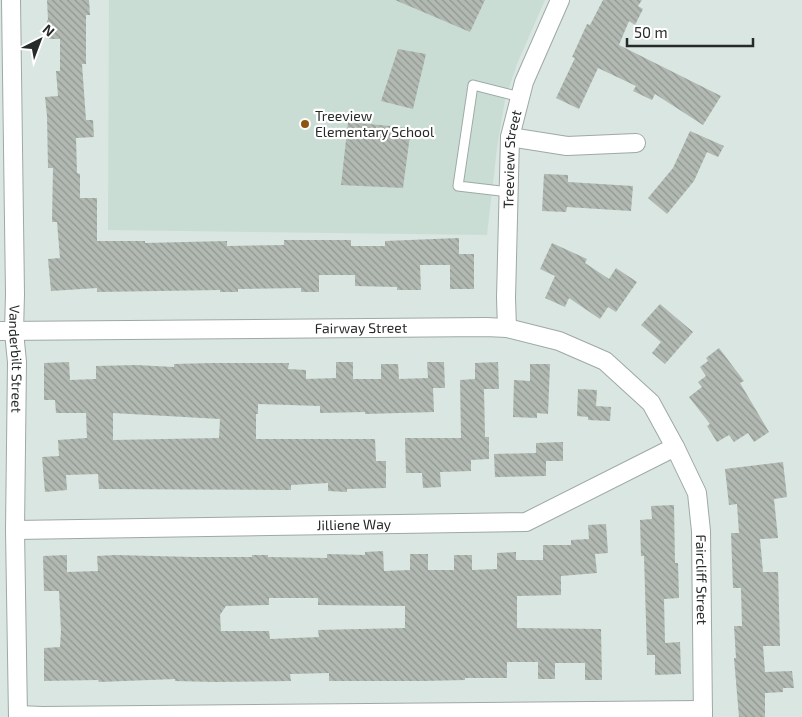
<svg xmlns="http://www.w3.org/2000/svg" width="802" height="717" font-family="'Exo 2',sans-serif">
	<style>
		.built { fill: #c9ddd5 }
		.building { fill: url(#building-back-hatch); fill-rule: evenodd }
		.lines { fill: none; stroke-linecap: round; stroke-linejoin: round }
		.lane-casing { stroke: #9ea9a5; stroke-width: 11 }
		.street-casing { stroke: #9ea9a5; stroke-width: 20 }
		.lane { stroke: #fff; stroke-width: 9 }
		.street { stroke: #fff; stroke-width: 18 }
		.poi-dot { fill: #8e5410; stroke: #fff; stroke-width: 2 }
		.labels { text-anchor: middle; stroke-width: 4.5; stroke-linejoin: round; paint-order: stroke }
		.poi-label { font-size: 14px; fill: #262a28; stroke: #fff; text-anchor: start }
		.street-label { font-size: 14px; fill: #262a28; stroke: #fff }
	</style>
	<defs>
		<pattern id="building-back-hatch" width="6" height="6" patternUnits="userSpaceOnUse" patternTransform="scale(1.25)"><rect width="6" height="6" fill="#b1b9b2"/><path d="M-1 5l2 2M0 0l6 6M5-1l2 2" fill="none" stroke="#909791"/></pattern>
	</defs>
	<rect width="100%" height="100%" fill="#dae6e1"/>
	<path class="built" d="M109,0H545L517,64L505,100L497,148L487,235L108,230Z"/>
	<path class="building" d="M47,0H89L90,15H86V64H82L86,120H93L94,137L76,138L77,173L80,174V198H97V241H145V243L227,241V246L284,245V240H351V246H385V241L459,238V254H474V289H450V265H420L421,290H397V287L355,286V275H319V292H301V288L238,289V292H220V290L97,292V288L51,291L48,259L60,258L57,222H52L53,168H48L47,116L45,97L58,96L56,71H60V39H47V20H48Z
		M395,0H485L470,32Z
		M603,0H642L638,6L643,9L635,25L629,21L619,45L721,96L703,125L655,94L652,100L633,91L636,86L598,68L579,109L556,98L575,58L572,57L587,24L590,25Z
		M398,49L426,54L413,109L381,101Z
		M348,122L411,128L403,188L341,185Z
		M690,131L724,146L718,157L707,152L694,181L667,214L648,198L673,168Z
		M544,174L568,175V182L633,186L631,211L567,207L566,212L542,211Z
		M552,243L587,259L585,263L609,279L616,268L637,282L616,312L608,307L600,319L569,298L565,307L545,298L555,276L540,269Z
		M660,304L693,332L665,364L652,353L661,342L641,325Z
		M719,348L744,381L740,383L769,432L754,442L748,433L734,442L729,435L717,442L707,426L710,424L689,397L702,387L698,382L706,376L700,367L708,361L706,358Z
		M69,362L70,380L96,379V366L136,365L174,367V364L211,363H289L288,369L306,370V379L336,378V362H353V379H381V364H398L399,379L428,378L427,362H444L445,388H433L434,412L365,414V412L320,413V406L258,404V414H256V439H375L376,461H386V488L347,489V492L328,491V483L291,485V490L99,489L98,474L66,475L67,490L45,492L42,457L59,456L58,440L87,438L86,413H56L55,400H44V363ZM113,413L220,419L219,438L113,440Z
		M498,362L499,389H484L485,437H489V459L471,460V471L440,472L441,487L423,488L422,473H406L405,438H461L460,380L475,379V363Z
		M530,364H550L548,414L537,413V418L513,417L514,380L530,381Z
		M578,389L597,390L596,406L611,407L610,421L588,420V417L577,416Z
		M563,442V461H546V476L495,477L494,454L536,453V443Z
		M783,462L787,497L774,499L778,538L760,539L763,572H778L780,646H763L765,672L792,671L794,688H783V692L765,693V717H739L734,658H736L734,626H742L741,588H733L731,533H739L737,504L729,505L725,469Z
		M674,505L675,563H678L679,598L664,599L665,643L680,642L681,674L655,675V655H647L644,556H641L640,520L652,519L651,506Z
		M606,524L608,553L595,554L597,573L561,576V595L517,596V628L601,629L602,680H585V663H555V679H538V662H507V678H465V680L424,681H329V673L290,674L291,681L215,682L175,681V679L99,682L98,680L44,681V648L60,647L61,631L59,591H44L43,556L67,555V572L98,571L97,556L115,555L193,557H252V555H268V557L327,558V554L365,555V552L383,551L384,571L410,570V554H428V570H454V555H472V570L497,569V553L516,552V560H543V545H571V540L589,539L588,525ZM269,598H318V605L405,606V628L318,630L319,637L270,639L269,631H221L220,615L226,606L269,605Z"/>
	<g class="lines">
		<defs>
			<path id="lane" d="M509,192L458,186L473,85L520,97"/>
			<g id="street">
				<path id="s1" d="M11,0L15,294L14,332L17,362L15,530L18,717"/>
				<path d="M510,137L567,146L636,143"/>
				<path id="s2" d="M507,328L506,298L510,137L524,82L560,0"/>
				<path id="s3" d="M0,331L486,327L507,328L559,341L605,361L651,403L675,447L697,493L701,531L703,717"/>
				<path id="s4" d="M15,530L526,522L675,447"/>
				<path d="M18,715L42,716L703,710"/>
			</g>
		</defs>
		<use href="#lane" class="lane-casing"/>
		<use href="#street" class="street-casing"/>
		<use href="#lane" class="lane"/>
		<use href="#street" class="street"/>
	</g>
	<circle class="poi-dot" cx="305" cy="124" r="5"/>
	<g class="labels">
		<g class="poi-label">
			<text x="315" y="121">Treeview<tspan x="315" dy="16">Elementary School</tspan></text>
		</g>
		<g class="street-label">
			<text dy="5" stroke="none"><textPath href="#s2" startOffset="169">Treeview Street</textPath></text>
			<text dy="5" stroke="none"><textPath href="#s3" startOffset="361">Fairway Street</textPath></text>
			<text dy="5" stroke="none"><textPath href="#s1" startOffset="359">Vanderbilt Street</textPath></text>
			<text dy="5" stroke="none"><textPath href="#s4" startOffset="339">Jilliene Way</textPath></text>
			<text dy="5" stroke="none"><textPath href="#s3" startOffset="861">Faircliff Street</textPath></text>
		</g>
	</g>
	<g transform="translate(40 40) rotate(42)" stroke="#ffffff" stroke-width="4" paint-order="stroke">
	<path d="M0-4L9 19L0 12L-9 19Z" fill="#262a28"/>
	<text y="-8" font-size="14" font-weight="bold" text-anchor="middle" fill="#262a28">N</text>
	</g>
	<path d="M627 38v8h126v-8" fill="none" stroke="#262a28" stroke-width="2.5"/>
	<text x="634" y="38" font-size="15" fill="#262a28" stroke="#ffffff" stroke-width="4" paint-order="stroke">50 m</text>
</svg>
